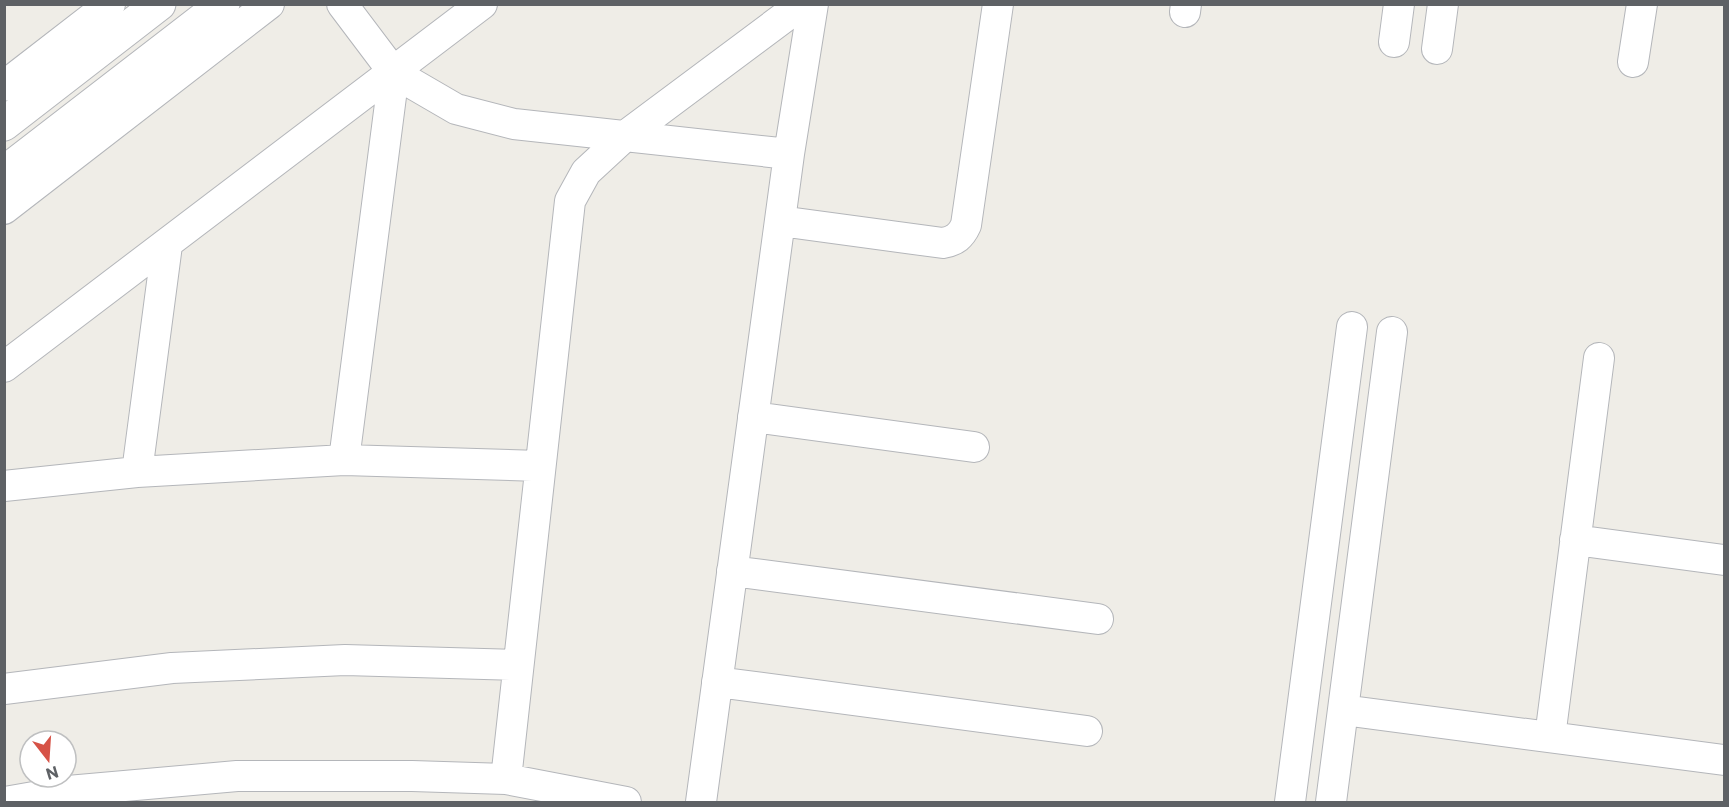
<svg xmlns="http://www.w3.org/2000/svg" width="1729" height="807" font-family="Commissioner,sans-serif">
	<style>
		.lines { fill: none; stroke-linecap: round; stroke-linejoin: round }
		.minor-casing { stroke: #b4b6ba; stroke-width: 32 }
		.tertiary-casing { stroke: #b4b6ba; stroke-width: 35 }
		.minor { stroke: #fff; stroke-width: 30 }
		.tertiary { stroke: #fff; stroke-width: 33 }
	</style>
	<rect width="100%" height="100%" fill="#efede7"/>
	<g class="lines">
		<defs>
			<path id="minor" d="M342,4L394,73L456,109L514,124L789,154
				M1185,12L1186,4
				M1394,42L1399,4
				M1437,49L1443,4
				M1633,62L1642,4
				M4,86L110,4
				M4,209L269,4
				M780,221L943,243C955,241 961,236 966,225L998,4
				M4,367L482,4
				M753,417L974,447
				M344,460L394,73
				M137,472L167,245
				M4,486L137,472L344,460L540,466
				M1575,540L1724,560
				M732,571L1098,619
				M717,682L1087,731
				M4,689L172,668L345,660L518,665
				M1343,710L1724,760
				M1550,737L1599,358
				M506,779L570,201L586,172L625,136L802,4
				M5,802L68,791L237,776H412L506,779L626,802
				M701,802L789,154L813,4
				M1290,802L1352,327
				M1331,802L1392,332"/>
			<path id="tertiary" d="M4,124L159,4
				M4,173L223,4"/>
		</defs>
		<use href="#minor" class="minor-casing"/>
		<use href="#tertiary" class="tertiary-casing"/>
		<use href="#minor" class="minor"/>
		<use href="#tertiary" class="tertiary"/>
	</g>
	<rect width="1729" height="807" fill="none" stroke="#5e6165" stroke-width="12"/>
	<g transform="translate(48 759) rotate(163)"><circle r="28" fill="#ffffff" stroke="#bfc0c1" stroke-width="1.5"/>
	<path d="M0-4.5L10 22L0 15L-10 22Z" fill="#d65246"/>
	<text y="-9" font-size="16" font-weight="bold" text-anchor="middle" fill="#5e6165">N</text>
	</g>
</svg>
